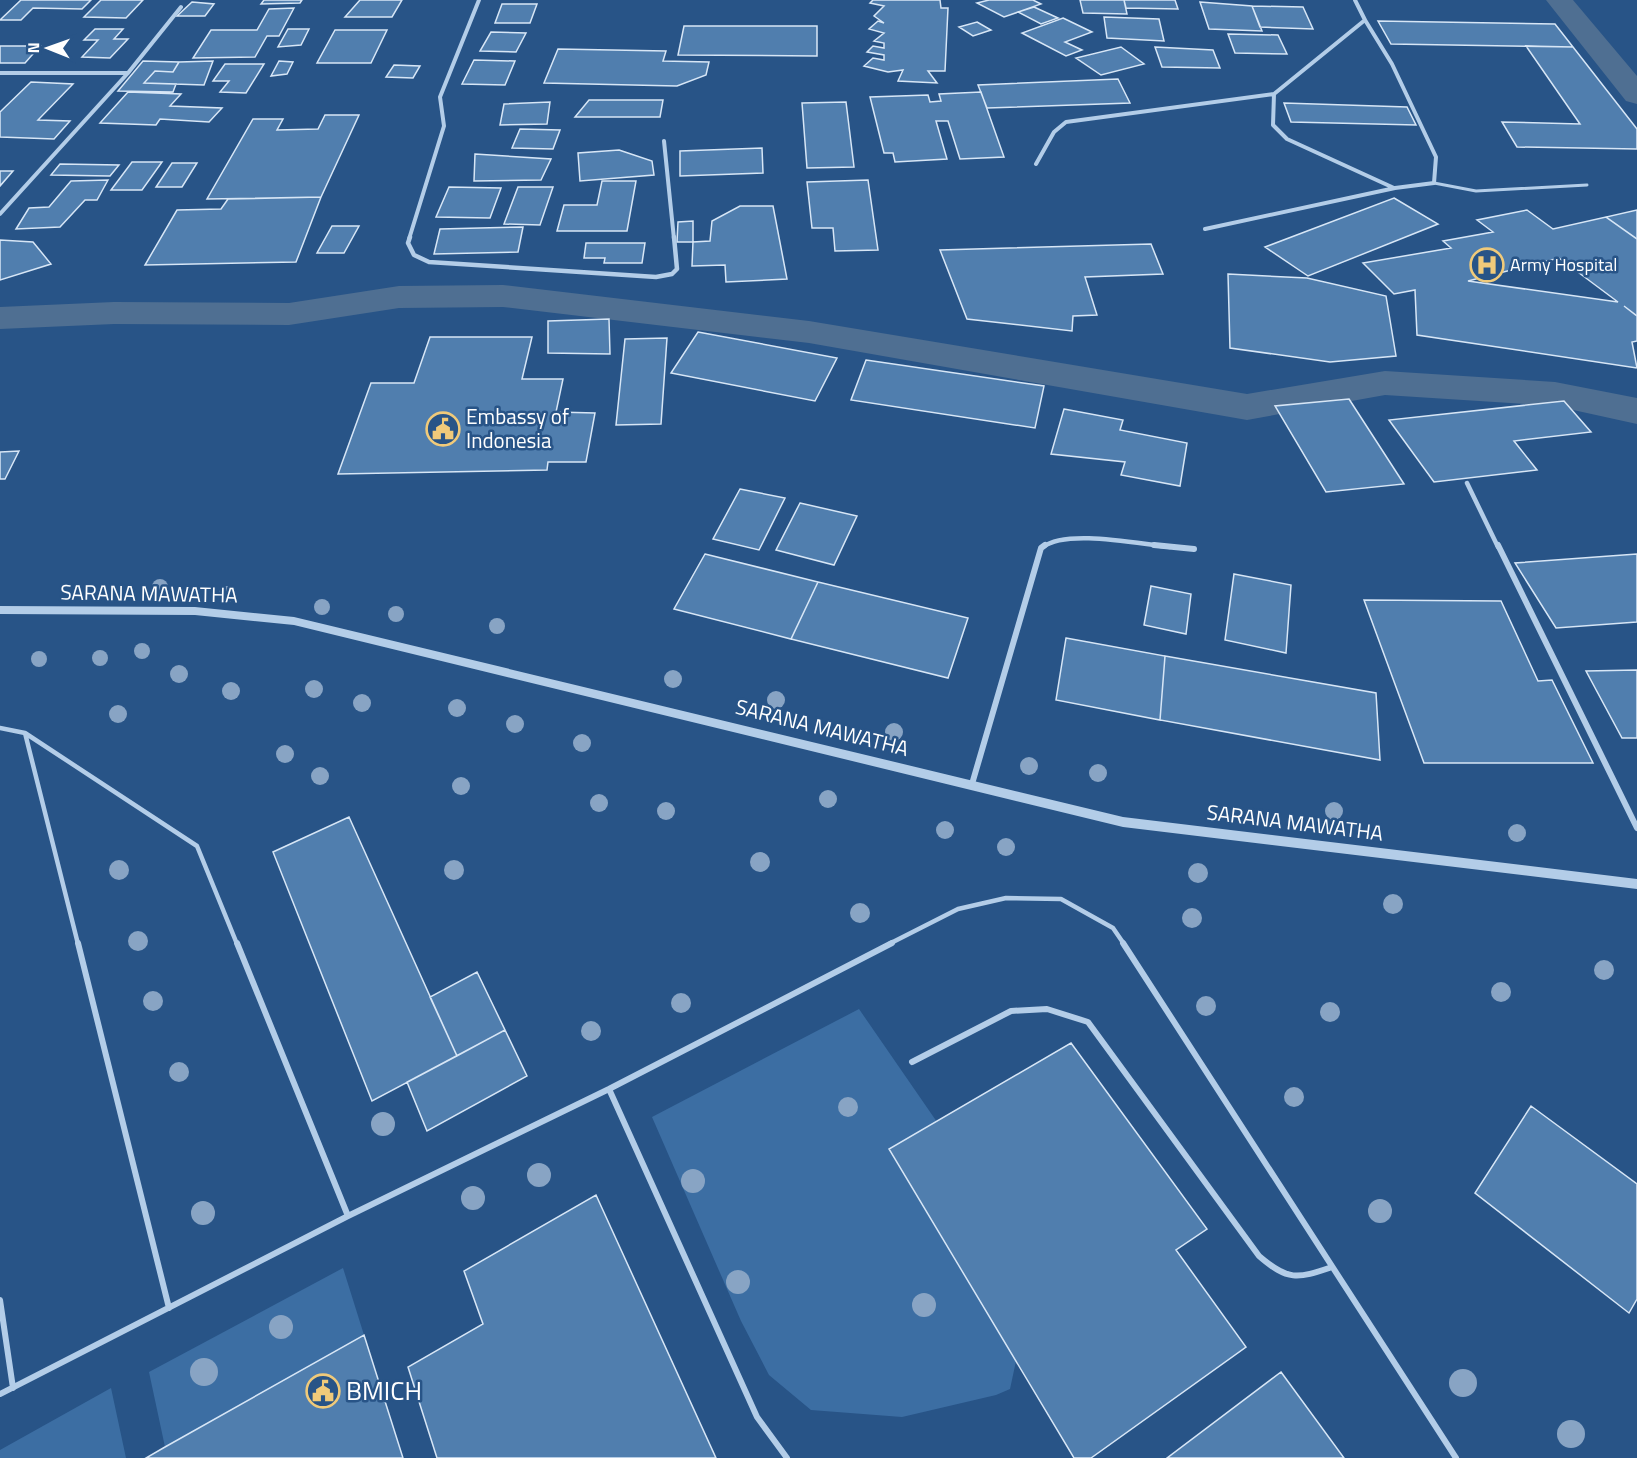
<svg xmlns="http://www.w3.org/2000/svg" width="1637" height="1458" font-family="'Titillium Web',sans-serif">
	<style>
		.green { fill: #3c6ea3 }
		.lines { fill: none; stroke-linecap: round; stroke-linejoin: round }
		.canal { fill: #4f6f92; fill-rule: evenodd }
		.building { fill: #507eae; stroke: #d7e6f6; stroke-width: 1.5; fill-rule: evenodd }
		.service-far2 { stroke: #b3cde8; stroke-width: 3 }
		.service-far1 { stroke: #b3cde8; stroke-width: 4.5 }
		.service { stroke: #b3cde8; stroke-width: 6 }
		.minor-far2 { stroke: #b3cde8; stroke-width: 4 }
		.minor-far1 { stroke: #b3cde8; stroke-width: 4.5 }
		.minor { stroke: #b3cde8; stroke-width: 6 }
		.tertiary { fill: #b3cde8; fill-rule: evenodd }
		.tree { fill: #88a4c4 }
		.labels { text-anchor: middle; stroke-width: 5; stroke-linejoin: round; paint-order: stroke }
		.far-poi-label { font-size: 18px; fill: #fff; stroke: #285487; text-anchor: start }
		.poi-label { font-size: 21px; fill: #fff; stroke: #285487; text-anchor: start }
		.street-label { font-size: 21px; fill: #fff; stroke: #285487 }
		.near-poi-label { font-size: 26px; fill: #fff; stroke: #285487; text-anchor: start }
	</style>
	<rect width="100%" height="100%" fill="#285487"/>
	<path class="green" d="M859,1009L937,1122L889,1150L1016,1361L1010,1389L996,1395L902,1417L811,1410L769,1375L741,1321L652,1117Z
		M343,1268L364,1335L165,1447L149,1372Z
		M111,1388L126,1458H0V1450Z"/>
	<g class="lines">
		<path class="canal" d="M1546,0H1573L1637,76V104L1626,101Z
			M503,285L809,321L1247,394L1385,371L1555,382L1637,398V424L1555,406L1385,395L1247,420L809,343L503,307L399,308L289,325L114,324L0,329V307L114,302L289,303L399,286Z"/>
	</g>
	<path class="building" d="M21,0H91L82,9L33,8L21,20H0Z
		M101,0H143L126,18L84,17Z
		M264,0H302L300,3L261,4Z
		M360,0H402L392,17H345Z
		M873,0H940L941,8H948L945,71H928L937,83L898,81L903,70L888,72L864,66L873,58L884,60V55L867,52L873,46L884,48V43L874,41L884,33L869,29L878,21L884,23L874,16L884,6L870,3Z
		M989,0H1033L1041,4L1004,17L977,3Z
		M1080,0H1124L1127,14L1083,13Z
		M1124,0H1175L1178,9L1126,8Z
		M192,2L214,4L205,16H177Z
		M1200,2L1252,6L1262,31L1209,29Z
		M502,4H537L530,23H495Z
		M1252,6L1303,7L1313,29L1260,27Z
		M1034,7L1058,18L1041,24L1018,12Z
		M294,8L279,36H267L255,57L193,58L211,30H257L269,9Z
		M1104,17L1159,19L1164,41L1107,38Z
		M1063,18L1092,32L1065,42L1082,50L1066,56L1022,33Z
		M1378,21L1555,24L1573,47L1391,44Z
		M977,22L991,30L973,36L959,27Z
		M684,26H817V56L678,55Z
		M95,29H123L114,39H128L110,58L82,57L98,40H84Z
		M288,29H309L301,45L278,47Z
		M335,30H387L371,63H317Z
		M491,32L526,33L516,52L480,51Z
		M1228,34L1278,35L1287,54L1235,53Z
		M0,46H40L25,63H0Z
		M1526,46L1573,47L1637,129V149L1517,147L1502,122L1580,124Z
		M1121,47L1144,64L1101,75L1076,58Z
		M1155,47L1213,50L1220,68L1162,67Z
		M558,49L666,51L663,61L709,62L706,75L677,86L544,83Z
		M474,60L515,61L505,85L462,84Z
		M143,61L179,62L173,72L155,71L144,83L176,84L173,92L118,91Z
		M213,61L204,85L144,83L155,71L173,72L179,62Z
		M279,61L293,62L287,74L271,76Z
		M225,64H264L246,93L220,92L229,81H213Z
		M394,65L420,66L413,78L386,77Z
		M1118,79L1130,103L987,108L978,85Z
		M31,82L73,84L38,120L70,121L54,139L0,137V112Z
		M128,92L181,94L170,106L222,108L209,122L160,119L156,125L100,123Z
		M981,92L1004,157L960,159L948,121H936L947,159L895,162L893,153H884L870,97L928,95L930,102L941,101L939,94Z
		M589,100H663L660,117H575Z
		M550,102L547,124L500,125L504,104Z
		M846,102L854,167L807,168L802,103Z
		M1284,103L1407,107L1416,125L1291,122Z
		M325,115H359L321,197L207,199L253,119H283L277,130L318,129Z
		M520,129L560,130L553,149L512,148Z
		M762,148L763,173L680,176V151Z
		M619,150L652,161L654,175L580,181L578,153Z
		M475,154L551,159L541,180L474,181Z
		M132,162H162L142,190H111Z
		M172,163H197L182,187H156Z
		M60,164L119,165L110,176L51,175Z
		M0,171H13L0,186Z
		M108,180L97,200H85L60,227L16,229L29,208L49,207L71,181Z
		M868,180L878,250L835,251L833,228H812L807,182Z
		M602,181H636L627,231H557L564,205H597Z
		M449,187L501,188L490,218L436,217Z
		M518,187H553L540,225L504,224Z
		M321,197L296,262L145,265L177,210L221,209L228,199Z
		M1394,198L1438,224L1308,276L1265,247Z
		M740,206H773L787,279L726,282L725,265L692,266L693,242L710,241L712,221Z
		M1527,210L1553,229L1606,217L1637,239V316L1624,306L1637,316V341L1632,342L1637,368L1417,335L1415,290L1394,294L1363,263L1451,248L1443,241L1493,232L1477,220ZM1559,258L1618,302L1468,281Z
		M1637,210V239L1606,217Z
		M693,221V242H677L678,222Z
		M332,226H359L344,253H317Z
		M523,227L518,252L434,254L440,229Z
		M0,240L33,242L51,264L0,280Z
		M586,243H645L642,263H604L605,258H584Z
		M1151,244L1163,274L1085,277L1097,315L1073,316L1072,331L967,319L940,250Z
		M1228,274L1307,278L1386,296L1396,356L1330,362L1230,348Z
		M609,319L610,354L548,353V321Z
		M698,332L837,358L815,401L671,373Z
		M430,337H532L522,379H563L556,412L595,413L586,462H548L547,470L338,474L371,383H414Z
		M667,338L661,424L616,425L625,339Z
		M866,360L1044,386L1035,428L851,400Z
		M1349,399L1404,484L1326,492L1275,406Z
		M1564,401L1591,432L1514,441L1537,470L1434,482L1389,420Z
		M1064,409L1123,420L1120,430L1187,443L1180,486L1121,475L1125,462L1051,454Z
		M19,451L5,479H0V452Z
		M740,489L785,498L759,550L713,539Z
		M800,503L857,516L834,565L776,550Z
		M705,554L818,582L791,639L674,609Z
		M1637,554V622L1556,628L1515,563Z
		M1234,574L1291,585L1286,653L1225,640Z
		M818,582L968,618L948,678L791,639Z
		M1151,586L1191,594L1186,634L1144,625Z
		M1364,600L1501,601L1538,681L1552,680L1593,763H1424Z
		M1066,638L1165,656L1160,720L1056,700Z
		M1165,656L1376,693L1380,760L1160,720Z
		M1637,670V738H1622L1586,671Z
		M349,817L457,1056L372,1101L273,852Z
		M477,972L505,1030L457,1056L430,997Z
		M505,1030L527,1076L427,1131L407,1082Z
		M1071,1043L1207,1229L1176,1250L1246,1347L1091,1458H1074L889,1149Z
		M1531,1106L1637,1184V1299L1629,1313L1475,1193Z
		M596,1195L716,1458H437L408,1367L483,1324L464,1271Z
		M364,1335L403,1458H146L165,1447Z
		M1281,1372L1344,1458H1167Z"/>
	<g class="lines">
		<path class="service-far2" d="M1434,183L1476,191L1587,185"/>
		<path class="service-far1" d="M0,728L25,733L197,846L237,944
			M25,733L78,944
			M889,944L958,909L1006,898L1061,899L1113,928L1124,944"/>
		<path class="service" d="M78,943L169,1308
			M237,943L348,1216
			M1123,943L1456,1458
			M912,1062L1011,1011L1047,1009L1088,1022L1259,1256C1288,1281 1297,1279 1332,1267
			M609,1089L757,1417L787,1458
			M0,1300L13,1388
			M0,1394L348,1216L609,1089L892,943"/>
		<path class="minor-far2" d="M0,73H128
			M1274,94L1273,125L1287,139L1394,188
			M664,141L674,239
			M1036,164L1054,132L1066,122L1274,94L1365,20L1355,0
			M0,214L128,73L181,7
			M1205,229L1395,188L1434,183L1436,157L1392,64L1365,20
			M409,239L444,126L440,97L479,0"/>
		<path class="minor-far1" d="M410,237L408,243L414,255L429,262L656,277L672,274L677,269L674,237
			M1467,483L1498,547
			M1043,547C1067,529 1138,544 1170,547"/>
		<path class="minor" d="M1154,545L1194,549
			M1498,545L1637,828
			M972,784L1041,548L1045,545"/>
		<path class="tertiary" d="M0,606L195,607L294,617L1123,817L1637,879V889L1123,827L294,625L195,615L0,614Z"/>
	</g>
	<g class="tree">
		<circle cx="160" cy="587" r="8"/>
		<circle cx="227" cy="594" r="8"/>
		<circle cx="322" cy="607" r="8"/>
		<circle cx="396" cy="614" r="8"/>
		<circle cx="497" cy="626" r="8"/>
		<circle cx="142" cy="651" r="8"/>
		<circle cx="100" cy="658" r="8"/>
		<circle cx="39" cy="659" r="8"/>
		<circle cx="179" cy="674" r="9"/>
		<circle cx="673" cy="679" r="9"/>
		<circle cx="314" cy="689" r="9"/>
		<circle cx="231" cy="691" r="9"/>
		<circle cx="776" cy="700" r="9"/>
		<circle cx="362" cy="703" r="9"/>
		<circle cx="457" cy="708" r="9"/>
		<circle cx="118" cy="714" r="9"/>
		<circle cx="515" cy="724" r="9"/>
		<circle cx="894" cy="732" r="9"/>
		<circle cx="582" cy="743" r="9"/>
		<circle cx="285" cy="754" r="9"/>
		<circle cx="1029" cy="766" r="9"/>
		<circle cx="1098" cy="773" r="9"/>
		<circle cx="320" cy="776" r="9"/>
		<circle cx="461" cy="786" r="9"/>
		<circle cx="828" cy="799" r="9"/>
		<circle cx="599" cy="803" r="9"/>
		<circle cx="666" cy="811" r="9"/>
		<circle cx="1334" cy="811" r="9"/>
		<circle cx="945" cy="830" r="9"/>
		<circle cx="1517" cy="833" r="9"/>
		<circle cx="1006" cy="847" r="9"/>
		<circle cx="760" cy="862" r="10"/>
		<circle cx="119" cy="870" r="10"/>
		<circle cx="454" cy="870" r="10"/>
		<circle cx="1198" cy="873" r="10"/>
		<circle cx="1393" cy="904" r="10"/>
		<circle cx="860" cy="913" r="10"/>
		<circle cx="1192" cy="918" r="10"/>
		<circle cx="138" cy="941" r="10"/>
		<circle cx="1604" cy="970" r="10"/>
		<circle cx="1501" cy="992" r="10"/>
		<circle cx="153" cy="1001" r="10"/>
		<circle cx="681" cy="1003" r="10"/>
		<circle cx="1206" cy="1006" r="10"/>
		<circle cx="1330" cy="1012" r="10"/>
		<circle cx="591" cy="1031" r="10"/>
		<circle cx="179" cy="1072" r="10"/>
		<circle cx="1294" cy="1097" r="10"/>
		<circle cx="848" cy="1107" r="10"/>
		<circle cx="383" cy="1124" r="12"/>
		<circle cx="539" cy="1175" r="12"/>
		<circle cx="693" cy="1181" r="12"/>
		<circle cx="473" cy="1198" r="12"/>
		<circle cx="1380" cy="1211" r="12"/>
		<circle cx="203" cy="1213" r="12"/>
		<circle cx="738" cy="1282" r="12"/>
		<circle cx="924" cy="1305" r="12"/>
		<circle cx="281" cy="1327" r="12"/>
		<circle cx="204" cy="1372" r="14"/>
		<circle cx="1463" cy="1383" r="14"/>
		<circle cx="1571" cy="1434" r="14"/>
	</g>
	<defs>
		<symbol id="hospital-ring" viewBox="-11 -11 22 22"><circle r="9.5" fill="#285487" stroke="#f0ca7a" stroke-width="1.5"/><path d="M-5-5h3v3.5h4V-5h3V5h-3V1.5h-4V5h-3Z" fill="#f0ca7a"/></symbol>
		<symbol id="civic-ring" viewBox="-11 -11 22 22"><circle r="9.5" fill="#285487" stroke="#f0ca7a" stroke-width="1.5"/><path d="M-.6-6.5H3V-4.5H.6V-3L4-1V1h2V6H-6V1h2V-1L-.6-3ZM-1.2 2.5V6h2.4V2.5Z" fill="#f0ca7a"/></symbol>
	</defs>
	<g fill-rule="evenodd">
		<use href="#hospital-ring" x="1468" y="246" width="38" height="38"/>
		<use href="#civic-ring" x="424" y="410" width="38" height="38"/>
		<use href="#civic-ring" x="304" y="1372" width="38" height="38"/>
	</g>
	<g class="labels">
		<g class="far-poi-label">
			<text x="1510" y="271">Army Hospital</text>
		</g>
		<g class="poi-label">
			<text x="466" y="424">Embassy of<tspan x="466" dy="24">Indonesia</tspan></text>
		</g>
		<g class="street-label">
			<text transform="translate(149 594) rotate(1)" y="7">SARANA MAWATHA</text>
			<text transform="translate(822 728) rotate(14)" y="7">SARANA MAWATHA</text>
			<text transform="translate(1295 823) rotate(7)" y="7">SARANA MAWATHA</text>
		</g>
		<g class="near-poi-label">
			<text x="346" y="1400">BMICH</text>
		</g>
	</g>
	<g transform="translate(48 48) rotate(271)" stroke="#285487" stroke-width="4.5" paint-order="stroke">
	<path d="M0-4.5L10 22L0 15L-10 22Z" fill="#ffffff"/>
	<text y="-9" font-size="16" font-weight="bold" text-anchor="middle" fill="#ffffff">N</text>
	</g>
</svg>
